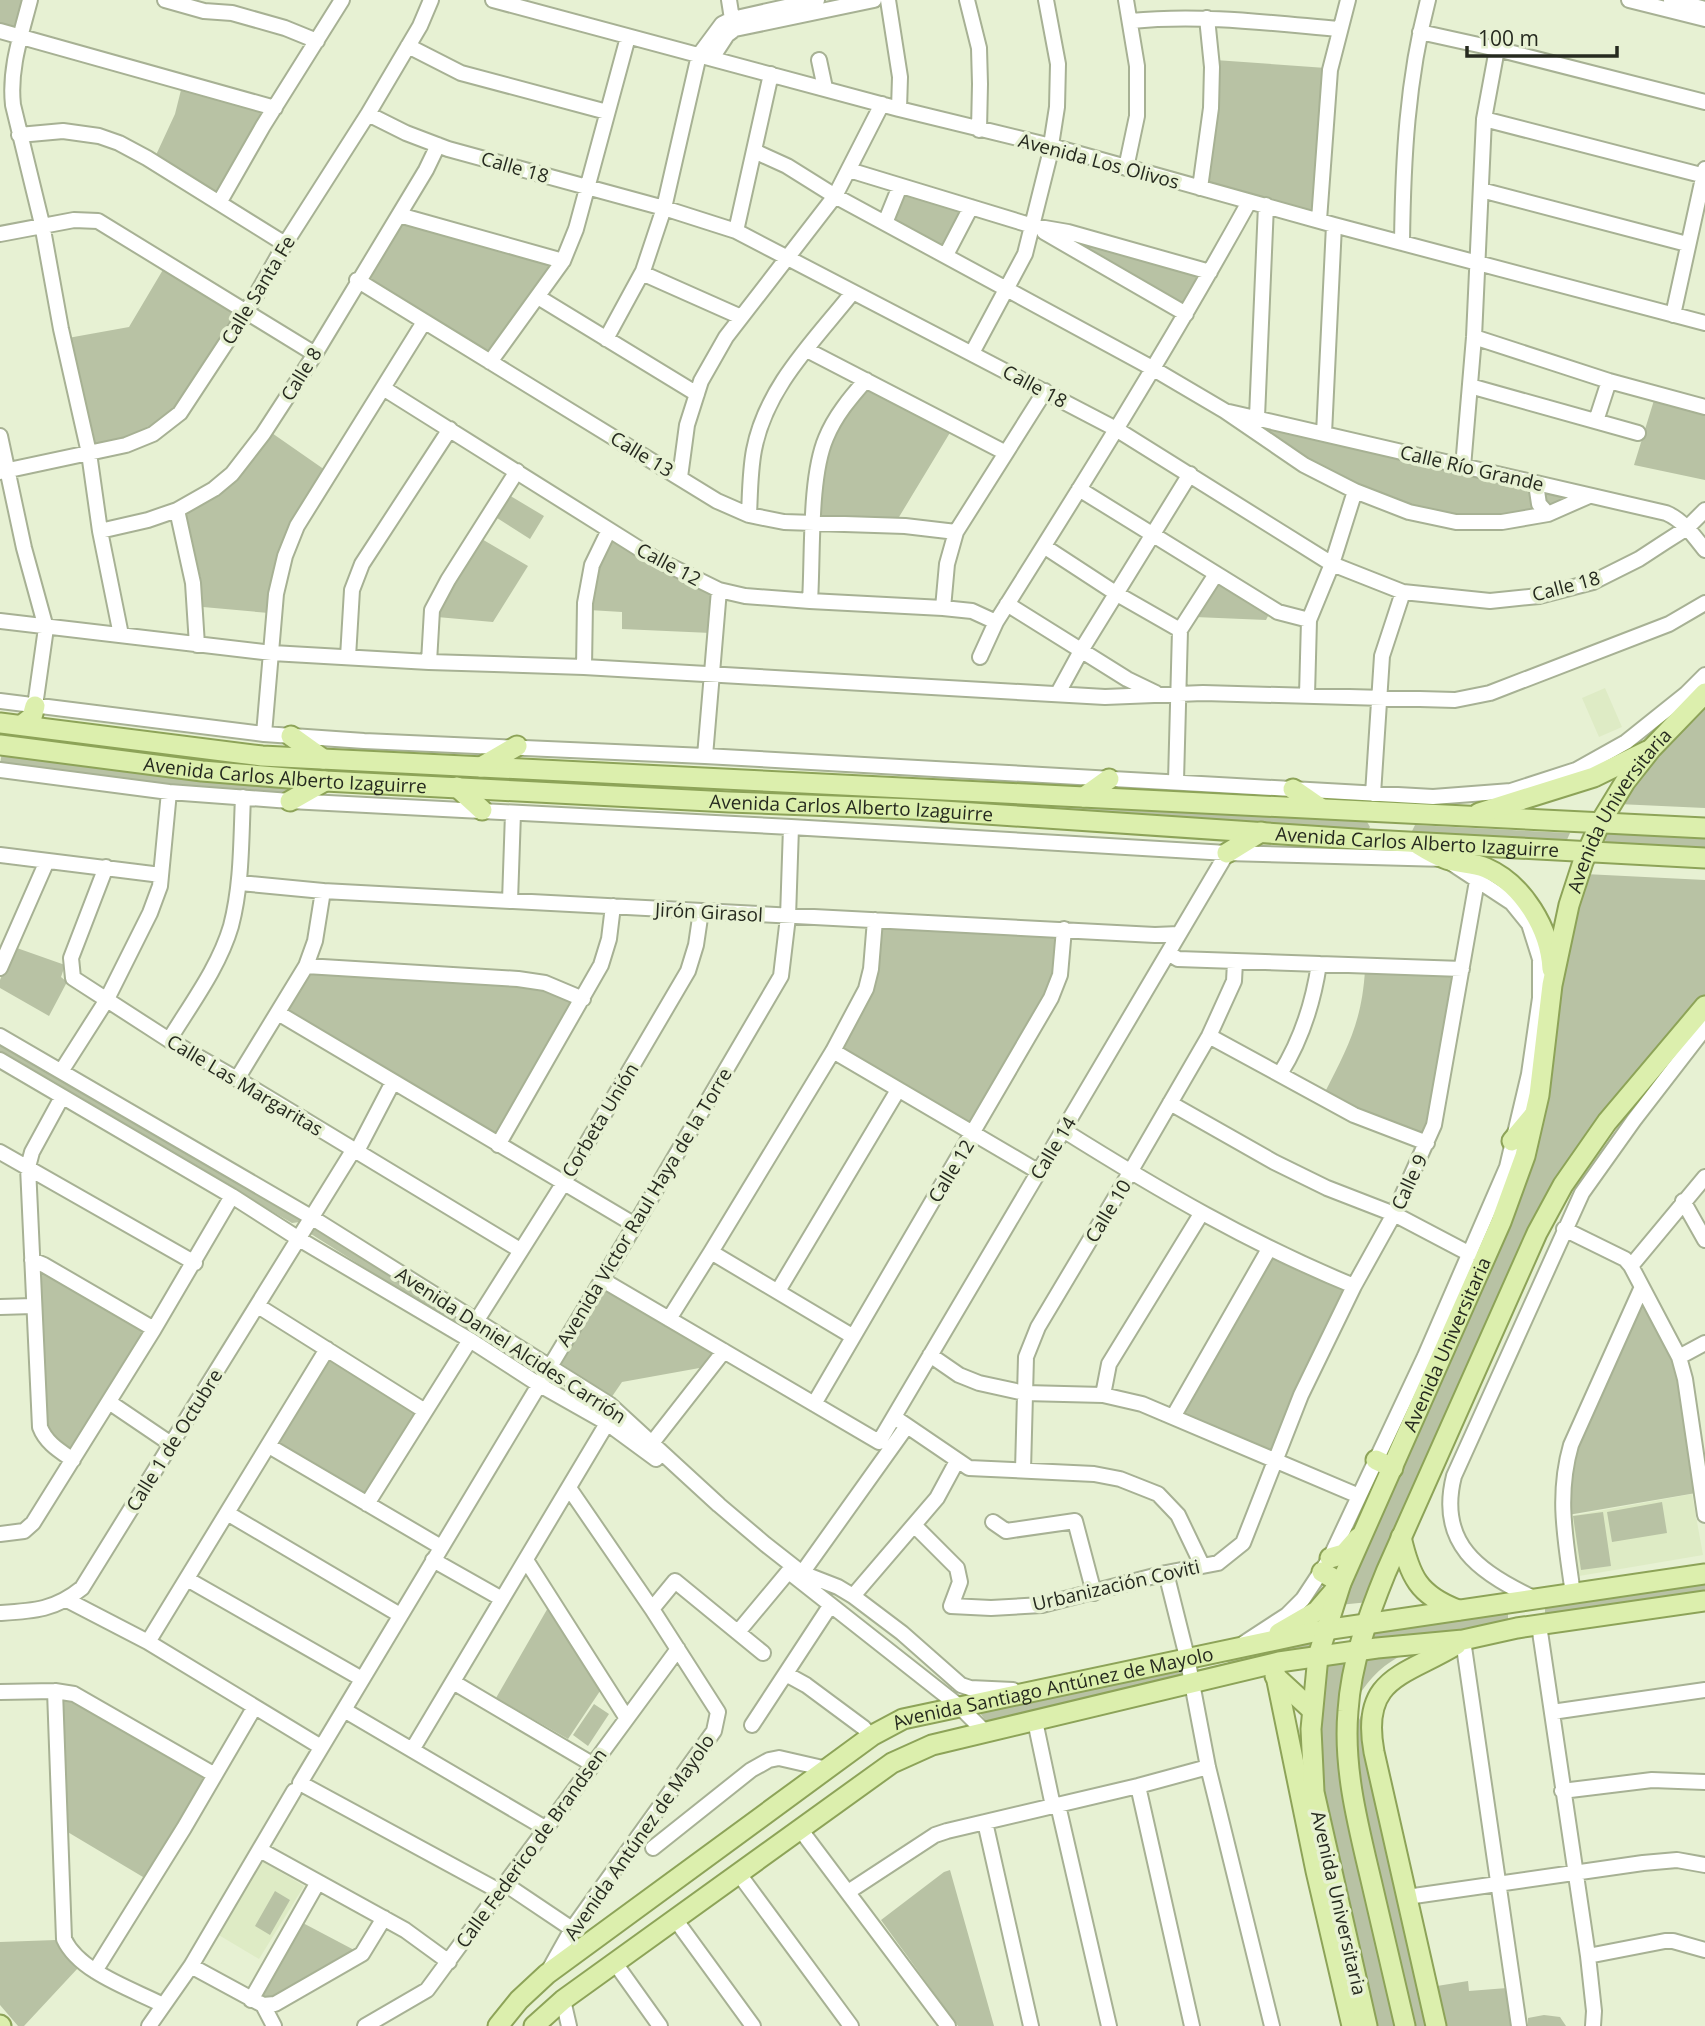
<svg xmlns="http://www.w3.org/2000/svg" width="1705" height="2026" font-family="'Open Sans',sans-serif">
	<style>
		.built { fill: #deebc5 }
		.green { fill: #b8c2a4 }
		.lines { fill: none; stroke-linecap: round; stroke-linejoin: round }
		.minor-casing { stroke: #a7b194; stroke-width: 18 }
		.major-casing { stroke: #8da358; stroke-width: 23 }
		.minor { stroke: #fff; stroke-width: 14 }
		.major { stroke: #dcefad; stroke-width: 19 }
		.labels { text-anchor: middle; stroke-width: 7; stroke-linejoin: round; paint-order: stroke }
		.street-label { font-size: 19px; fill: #262a1f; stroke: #e7f1d3 }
	</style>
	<rect width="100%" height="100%" fill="#e7f1d3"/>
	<path class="built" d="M1605,688L1622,727L1599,737L1582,698Z
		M1692,1494L1703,1555L1579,1576L1571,1516Z
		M262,1861L304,1886L259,1959L217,1934Z"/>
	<path class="green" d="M0,0H23L16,27L0,23Z
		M1215,60L1326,68L1318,206L1312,212L1207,185Z
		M182,86L269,111L218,195L156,155L175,114Z
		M901,191L966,210L947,248L890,219Z
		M400,219L554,261L487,355L364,278Z
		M1070,235L1206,273L1184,309L1065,241Z
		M164,268L239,311C216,347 185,412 148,431C131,440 110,443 91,448L68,338L129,327Z
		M866,385L951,431L896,522L820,516L823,467L831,435Z
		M1655,397L1705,411V480L1634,465Z
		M1254,420L1576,496L1542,511L1501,519L1452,517L1411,507L1356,486L1286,448Z
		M269,431L325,470L269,613L203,607L201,579L184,511Z
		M507,494L544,516L530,539L494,516Z
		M610,536L715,592L711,633L622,629V612L589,610L593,575Z
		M480,538L528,566L493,622L437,617L443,599Z
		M1218,578L1270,612L1266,620L1195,617Z
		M1705,703V808L1618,804L1649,758Z
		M2,751L305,786L284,795L170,788L0,765Z
		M366,768L723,786L724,797L366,777Z
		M732,785L912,798L911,802L731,798Z
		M930,797L1366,820L1370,827L1366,833L930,801Z
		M1415,825L1570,833L1566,842L1416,837L1412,831Z
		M1609,831L1705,836V849L1608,844L1602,837Z
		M1585,874L1705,880V1000L1581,1146L1369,1602L1339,1605L1558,1007L1575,908Z
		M883,923L1058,934L1056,972L970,1125L836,1050L873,984L876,928Z
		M14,947L65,965L61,977L67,982L49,1016L0,988V980Z
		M1365,970L1457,973L1424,1138L1358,1111L1324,1094C1347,1049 1362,1022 1365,970Z
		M308,971L536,985L572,1002L494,1135L287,1011Z
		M0,1041L299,1217L300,1222L292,1223L0,1055Z
		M317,1227L533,1363L531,1369H525L311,1234V1229Z
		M1271,1254L1349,1288L1305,1370L1272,1454L1177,1413Z
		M37,1269L144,1327L143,1333L70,1448L64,1450L45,1430Z
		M605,1286L722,1355L716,1365L622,1382L611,1398L559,1362Z
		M1644,1306L1674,1359L1677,1370L1696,1493L1568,1515L1567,1489L1574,1455L1638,1307Z
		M327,1355L418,1412L366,1498L272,1445Z
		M1662,1502L1667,1533L1612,1542L1607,1512Z
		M1603,1512L1611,1566L1581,1570L1573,1516Z
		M1705,1582V1594L1550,1617L1545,1614V1609L1549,1605Z
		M549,1606L604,1685L568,1739L496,1698Z
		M1508,1612V1623L1366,1644L1370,1629Z
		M1311,1641L1308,1649L1228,1663L1227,1655Z
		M1410,1651C1382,1665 1372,1675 1355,1701L1363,1661Z
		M1349,1662L1344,1699L1399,2026H1374L1317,1773L1322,1663Z
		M1183,1663L1186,1678L988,1724L977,1709Z
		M1370,1695L1372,1701L1429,2026H1415L1362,1806L1355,1729Z
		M62,1698H70L207,1776L148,1880L66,1831Z
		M594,1704L609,1714L588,1746L573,1735Z
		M950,1870L994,2026H958L881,1920L944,1872Z
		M275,1891L290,1900L270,1935L255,1926Z
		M301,1922L356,1951L270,2001L259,1996Z
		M56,1940L64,1955L78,1968L24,2026H18L0,2005V1942Z
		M1468,1981L1469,1991L1507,1988L1513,2026H1445L1437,1986Z
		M1544,2015L1560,2017L1566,2026H1528V2018Z"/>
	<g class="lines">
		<defs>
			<path id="minor" d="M30,0C21,35 9,69 13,105L42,224L61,329L89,453L100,531L121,635
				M165,0L204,11L232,13L285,28L317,41
				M493,0L899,109L1051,146L1334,225L1705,323
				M729,0L732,19
				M888,0L900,77L899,109
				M967,0L979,48L980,84L979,130
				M1629,0L1705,19
				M1671,0L1705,9
				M1131,21C1201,14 1270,23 1339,29
				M0,31L275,108
				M1420,32L1497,49L1705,102
				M408,46L461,73L607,112
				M712,58L727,35L735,29L874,0
				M819,60L825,88
				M368,114L406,133L448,149L664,208L736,231L1116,429L1332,564L1403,592L1490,601L1539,596L1593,582L1639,559L1665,542L1687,528L1705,510
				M1484,119L1705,176
				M19,135L63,131L99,136L119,143L147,158L285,244
				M754,151L787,166L835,196L1152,368L1225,411L1304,465L1355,491L1409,512L1456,522H1502L1548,514L1589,496
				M1126,168L1137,116V66L1126,0
				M849,170L1033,226L1068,232L1210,272
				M1200,188L1211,108L1212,67L1207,18
				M1481,190L1687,244
				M219,203L263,126L342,0
				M399,215L563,261
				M1319,220L1330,70L1348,0
				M885,223L900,186
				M736,231L771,74
				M1044,232L1186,314
				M0,234L74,220L98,221L315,354
				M1402,243C1403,160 1407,80 1428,0
				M946,255L971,207
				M642,273L741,317
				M357,280L717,501L749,515L784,522L905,526L956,532
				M538,297L697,394
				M1673,315L1705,169
				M1474,337L1609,381L1705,407
				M606,339L643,271L664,208L699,55L722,24L732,19L817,0
				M807,350L1006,453
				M972,353L1025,254L1049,158L1057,107L1058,64L1046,0
				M490,362L563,261L576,229L628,37
				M1470,386L1638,433
				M383,388L654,558L719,590L745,596L810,601L943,608L972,611L996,622
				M1229,412L1666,513C1683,520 1694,536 1705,550
				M1257,417L1266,205
				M1596,421L1609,381
				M1324,434L1334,225
				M0,436L24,548L46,628L35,706
				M1463,467L1474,337L1484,119L1497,49
				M0,472L126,445L153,434L180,413L247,311L285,244L368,114L420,26L431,0
				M680,477L687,425L701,381L726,337L835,196L882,104
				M1536,484L1539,504L1548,514
				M1079,489L1278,612L1309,620
				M177,510L193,583L197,645
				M749,515C750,494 750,471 754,450C766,387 814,341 853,292
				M100,531L148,520L177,510L214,489L232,474L263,434L315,354L426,170L438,145
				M1045,547L1117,594L1180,630
				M810,601C813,556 809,478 826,438C835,416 850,398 866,380
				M1007,604L1127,679L1156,693
				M943,608L947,564L956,532L1045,391
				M0,621L272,653L429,662L584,667L1105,697L1203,693L1455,700L1490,693L1669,624L1705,603
				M348,657L352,590L362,564L450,429
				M980,657L996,622C1083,484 1170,345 1249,202
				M429,662L432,610L448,580L517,471
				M584,667L585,603L592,565L609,530
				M1058,693L1082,649L1190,474
				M1307,695L1309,620L1332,564L1355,491
				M0,701L264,734L364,741L705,756L1433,797L1511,791L1576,770L1626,742L1686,694L1705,675
				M264,734L276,594L285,556L297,526L424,322
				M705,756L719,590
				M0,770L169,792L290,801L791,827L1227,853L1445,859L1512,903L1529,924L1540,959V998L1529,1074L1507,1167L1425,1356L1330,1558L1303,1599L1287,1615L1244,1643
				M1176,781L1180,630L1216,574
				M1373,794L1382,656L1403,592
				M0,855L161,875
				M106,867L71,958L73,978L169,1040L237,1079L520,1250
				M240,883L323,891L1155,935L1179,934
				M510,901L513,813
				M1168,953L1178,959L1462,969
				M306,966L518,979L545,983L583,999
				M0,968L47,861
				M278,1013L635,1225
				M0,1036L311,1217L609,1404L719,1505L765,1544L802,1573L838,1587L853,1596L902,1633L961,1685L970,1688L1013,1690
				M1209,1036L1354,1115L1427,1143
				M169,1040C191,1004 219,967 231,926C242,884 241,840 243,797
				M833,1051L1039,1172
				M0,1060L232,1196L299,1239L470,1340L538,1384L607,1423L656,1459
				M62,1070L106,1001L150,913L160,886L169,792
				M1280,1074C1302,1039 1313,1004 1319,964
				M237,1079L306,966L315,941L323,891
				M62,1097L32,1152L28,1167L40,1427C46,1443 60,1451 73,1460
				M1170,1103L1274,1162L1327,1188L1394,1214L1470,1254
				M1063,1130C1157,1189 1251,1244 1354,1286
				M498,1145L601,965L609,939L613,906
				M357,1151L393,1082
				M0,1152L195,1263
				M1683,1201L1705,1240
				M1564,1229L1625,1259L1631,1266L1679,1357L1685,1379L1705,1515
				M711,1252L852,1336
				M32,1260L44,1265L154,1329
				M1631,1266L1705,1177
				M601,1279L879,1442L1227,853
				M778,1291L898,1090
				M258,1306L425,1411
				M0,1307L33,1306
				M669,1319L711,1252L833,1051L866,989L871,969L875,920
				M477,1320L563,1184L688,971L696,945L701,911
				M930,1355L959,1375L979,1383L1025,1393L1103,1395L1142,1404L1359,1496
				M1679,1357L1705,1343
				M1103,1395L1109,1364L1201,1214
				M109,1402L171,1444
				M814,1404L1051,998L1060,975L1064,929
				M894,1417L969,1468L1094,1474L1120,1479L1158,1494L1178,1515L1202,1565
				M1173,1417L1269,1249
				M652,1443L724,1351
				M269,1446L441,1547
				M1023,1470L1026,1357L1038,1327L1118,1193L1209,1036L1234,981L1235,962
				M367,1504L470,1340
				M227,1513L400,1615
				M993,1522L1006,1531L1075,1521L1094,1593
				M914,1525L957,1568L960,1582L951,1606L991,1608L1042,1605L1166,1573L1218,1563L1243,1543L1301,1395L1354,1286L1394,1214L1434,1125L1477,881
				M0,1534L24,1531L33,1523L154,1329L232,1196
				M433,1560L502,1599
				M526,1560L626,1717
				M789,1572L959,1706L986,1733
				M802,1573L907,1426
				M1166,1573L1187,1657L1208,1767L1272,2026
				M187,1579L362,1679
				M1573,1594C1566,1542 1556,1497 1571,1445L1641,1289
				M853,1596L937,1498L957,1461
				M1534,1598C1479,1573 1437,1543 1454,1476L1582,1193L1634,1120L1705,1028
				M67,1600L148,1642L321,1747
				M652,1609L675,1581L763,1653
				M0,1613C34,1611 55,1610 82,1588L354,1149
				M1539,1625L1588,1956L1594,2011L1593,2026
				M738,1632L788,1572
				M1463,1640L1519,2026
				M148,1642L327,1349
				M786,1674L806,1685L864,1728
				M453,1682L592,1764
				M55,1691L64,1939C79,1972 132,1989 163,2005
				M0,1692L55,1691L74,1694L215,1775
				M344,1710L545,1828
				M1552,1712L1705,1690
				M1035,1721L1053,1806
				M752,1725L830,1606
				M412,1750L612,1415
				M1138,1786L1192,2026
				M1562,1791L1652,1780L1705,1782
				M1058,1805L1109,2026
				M985,1822L1031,2026
				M800,1829L948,2026
				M653,1848L751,1770L769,1760L779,1758L827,1769
				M260,1850L405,1930L449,1962
				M739,1874L851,2026
				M505,1884L572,1929
				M499,1891L300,1783L635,1225L781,976L788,917L791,827
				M848,1892L935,1835L947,1831L1138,1786L1208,1767
				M1407,1897L1643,1863L1677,1860L1705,1865
				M675,1919L753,2026
				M1588,1956L1665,1941H1673L1705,1950
				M615,1963L660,2026
				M191,1966L263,2005L275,2004L362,1954L384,1918
				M549,1970L572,1929L714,1731L718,1712L652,1609L569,1488
				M95,1971L184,1828L254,1708
				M251,2000L318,1882
				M563,2000L569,2026
				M263,2005L274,2026
				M149,2026L191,1966L294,1791
				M365,2026L427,1990L678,1649"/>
			<g id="major">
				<path d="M0,723L262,756L1705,828"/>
				<path d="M22,725L32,717L35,706"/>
				<path d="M291,736L323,759"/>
				<path id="s1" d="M0,745L202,771L325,781L729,802L913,809L1370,840L1705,858"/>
				<path d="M481,767L517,746"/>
				<path d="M457,787L482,810"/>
				<path d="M1293,789L1319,807"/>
				<path d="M1084,797L1109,779"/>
				<path d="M290,801L325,781"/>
				<path d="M1479,813L1594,777L1647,751"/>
				<path d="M1419,845C1427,850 1435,855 1444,858C1457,864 1472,862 1486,868C1523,884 1550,929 1552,969"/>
				<path d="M1227,853L1261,832"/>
				<path d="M1512,1141L1533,1116"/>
				<path d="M1376,1460L1393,1468"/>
				<path d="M1401,1537C1410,1576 1418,1595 1458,1610"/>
				<path d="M1330,1558L1344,1554L1358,1538"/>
				<path d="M1279,1633L1317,1611L1341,1583L1322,1572"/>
				<path d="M1275,1676L1312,1710"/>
				<path d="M1276,1676L1316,1871L1352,2026"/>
				<path d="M0,2025L1,2026"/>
				<path id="s2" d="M498,2026L519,2000L547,1974L873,1735L903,1719L1318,1631L1705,1574"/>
				<path d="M534,2026L563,2000L892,1763L932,1745L1279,1662L1377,1648L1463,1640L1517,1628L1705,1601"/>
				<path id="s3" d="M1367,2026L1314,1792L1311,1729L1318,1656L1341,1583L1501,1222L1525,1156L1539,1095L1552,985L1569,905L1583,862L1600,823L1625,782L1651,749L1705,693"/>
				<path d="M1405,2026C1394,1977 1382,1929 1371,1880C1358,1825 1343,1768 1348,1711C1351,1663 1368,1616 1386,1572L1537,1233L1563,1185L1607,1122L1705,1006"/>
				<path d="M1436,2026L1374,1752C1360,1677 1405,1676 1456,1645"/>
			</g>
		</defs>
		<use href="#minor" class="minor-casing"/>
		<use href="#major" class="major-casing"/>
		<use href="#minor" class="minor"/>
		<use href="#major" class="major"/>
	</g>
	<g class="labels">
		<g class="street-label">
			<text transform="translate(1099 161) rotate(15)" y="7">Avenida Los Olivos</text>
			<text transform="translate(515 167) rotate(16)" y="7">Calle 18</text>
			<text transform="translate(258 290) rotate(-59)" y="7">Calle Santa Fe</text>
			<text transform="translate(301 374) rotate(-58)" y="7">Calle 8</text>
			<text transform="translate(1035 386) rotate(28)" y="7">Calle 18</text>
			<text transform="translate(642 454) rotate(31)" y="7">Calle 13</text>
			<text transform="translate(1472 468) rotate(13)" y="7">Calle Río Grande</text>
			<text transform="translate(669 564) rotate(28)" y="7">Calle 12</text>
			<text transform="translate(1566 586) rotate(-15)" y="7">Calle 18</text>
			<text dy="7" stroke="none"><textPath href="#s1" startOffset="287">Avenida Carlos Alberto Izaguirre</textPath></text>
			<text dy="7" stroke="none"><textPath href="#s1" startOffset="854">Avenida Carlos Alberto Izaguirre</textPath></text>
			<text dy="7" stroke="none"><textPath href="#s3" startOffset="1281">Avenida Universitaria</textPath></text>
			<text dy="7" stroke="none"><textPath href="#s1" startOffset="1421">Avenida Carlos Alberto Izaguirre</textPath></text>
			<text transform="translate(709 912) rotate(3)" y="7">Jirón Girasol</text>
			<text transform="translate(245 1085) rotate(31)" y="7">Calle Las Margaritas</text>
			<text transform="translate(600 1120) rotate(-59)" y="7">Corbeta Unión</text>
			<text transform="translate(1053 1148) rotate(-59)" y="7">Calle 14</text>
			<text transform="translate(951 1171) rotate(-59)" y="7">Calle 12</text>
			<text transform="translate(1409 1182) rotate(-65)" y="7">Calle 9</text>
			<text transform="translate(644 1207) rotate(-59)" y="7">Avenida Victor Raul Haya de la Torre</text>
			<text transform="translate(1108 1211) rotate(-59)" y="7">Calle 10</text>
			<text dy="7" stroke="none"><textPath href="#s3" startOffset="714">Avenida Universitaria</textPath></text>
			<text transform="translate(511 1345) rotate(33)" y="7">Avenida Daniel Alcides Carrión</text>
			<text transform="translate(174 1440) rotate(-58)" y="7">Calle 1 de Octubre</text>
			<text transform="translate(1116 1585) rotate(-13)" y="7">Urbanización Coviti</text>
			<text dy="7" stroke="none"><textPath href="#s2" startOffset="663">Avenida Santiago Antúnez de Mayolo</textPath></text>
			<text transform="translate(639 1837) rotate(-55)" y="7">Avenida Antúnez de Mayolo</text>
			<text transform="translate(531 1848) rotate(-54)" y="7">Calle Federico de Brandsen</text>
			<text transform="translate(1339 1903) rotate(77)" y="7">Avenida Universitaria</text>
		</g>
	</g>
	<path d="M1467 46v10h150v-10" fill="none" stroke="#262a1f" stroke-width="3.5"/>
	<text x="1478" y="46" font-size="21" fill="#262a1f" stroke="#e7f1d3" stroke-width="5" paint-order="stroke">100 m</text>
</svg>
